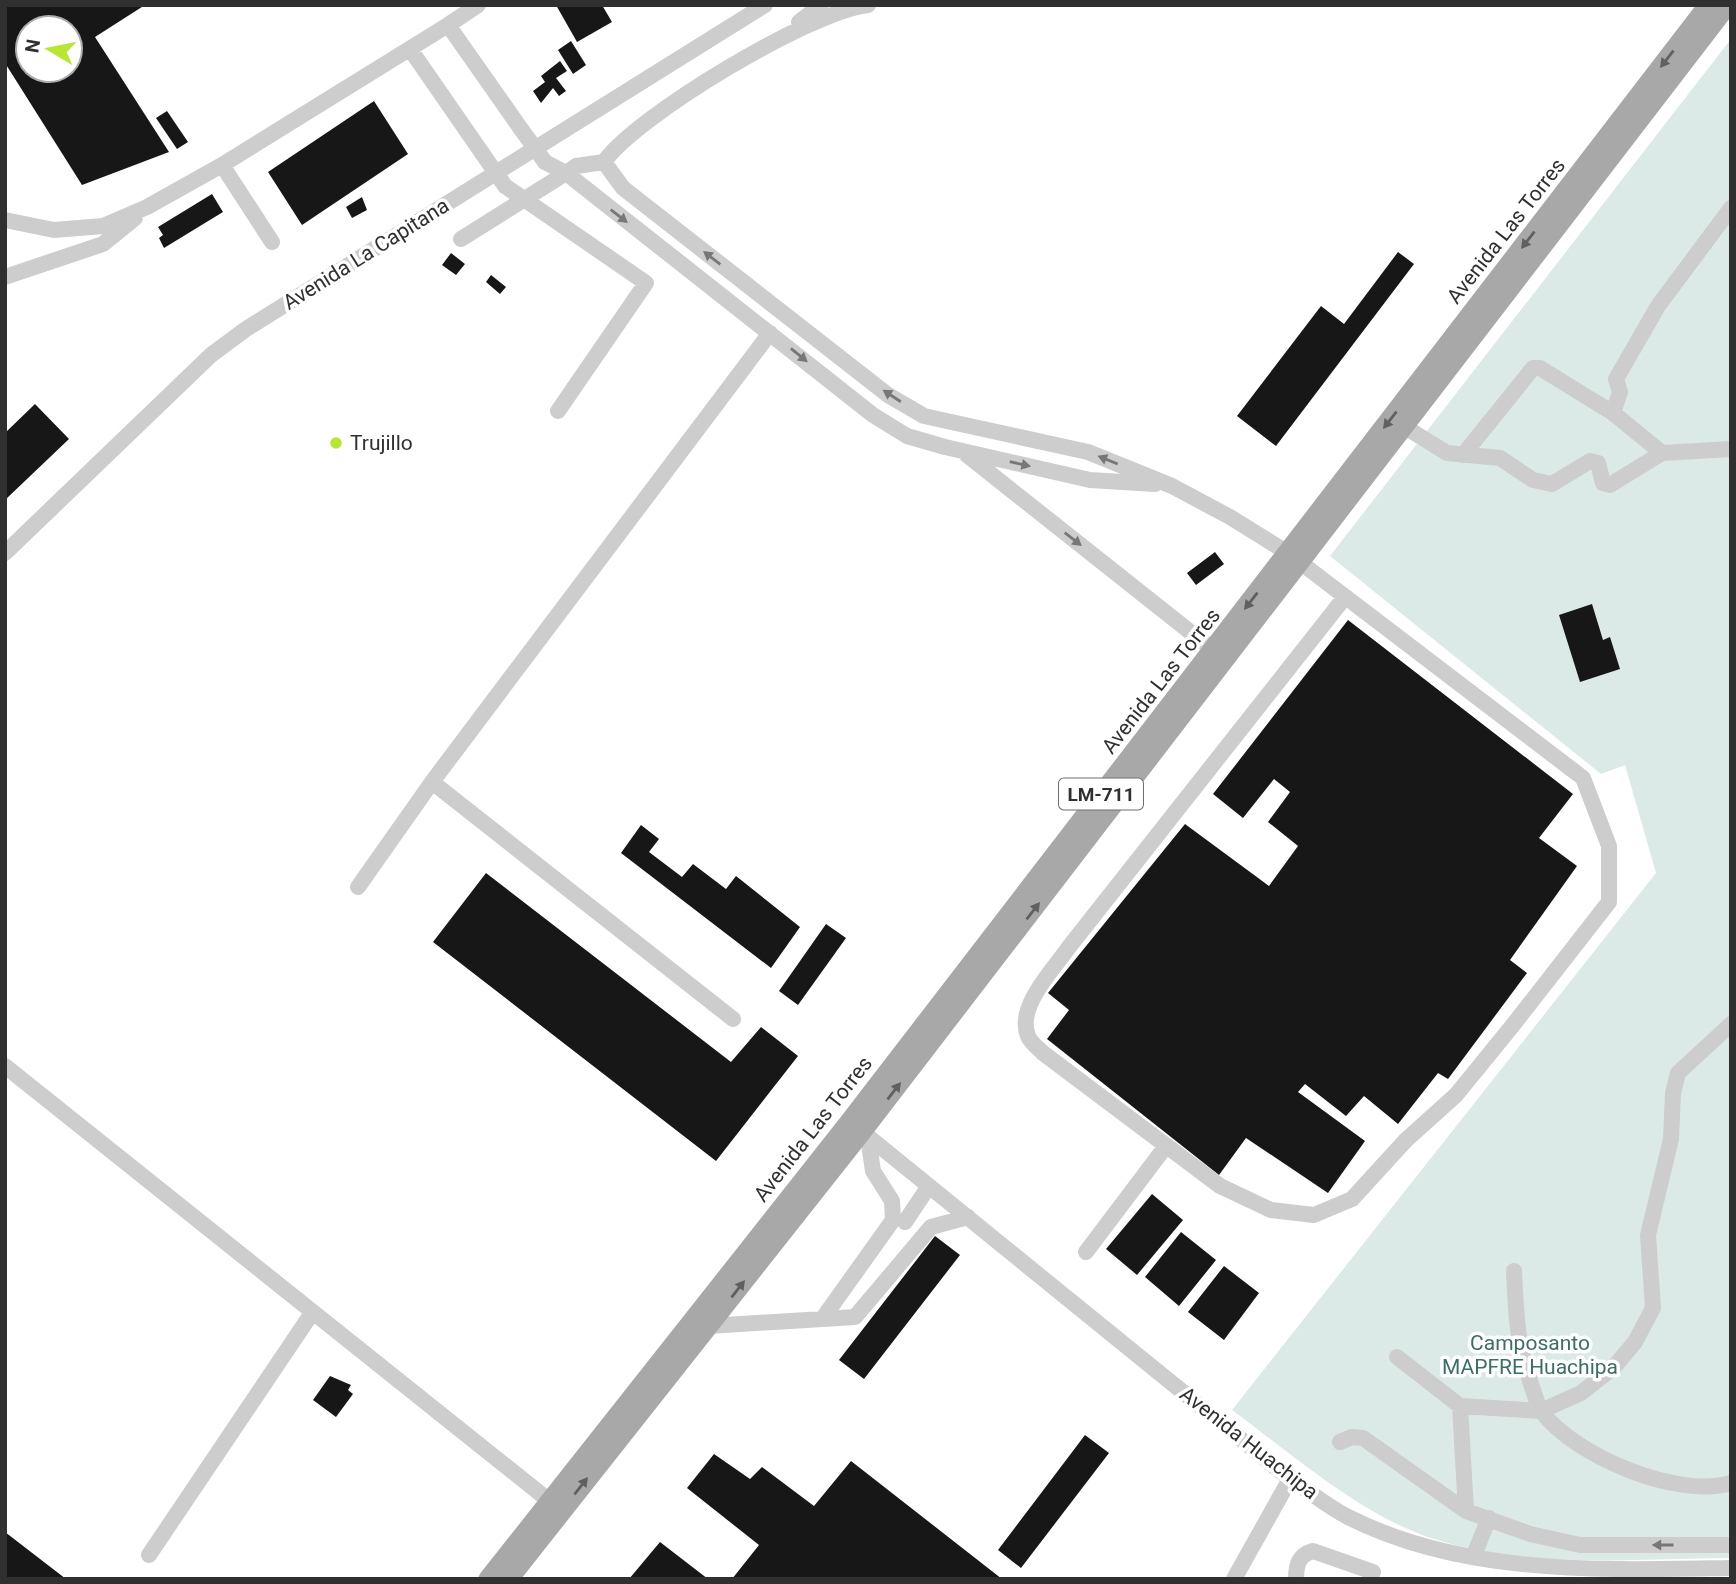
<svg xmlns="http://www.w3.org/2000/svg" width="1736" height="1584" font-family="Roboto,sans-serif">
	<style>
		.green { fill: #dbeae7 }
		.building { fill: #171717; fill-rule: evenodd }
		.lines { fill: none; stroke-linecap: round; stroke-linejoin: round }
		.minor { stroke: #cdcdcd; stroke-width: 16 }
		.major { stroke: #a8a8a8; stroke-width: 19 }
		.minor-bridge { stroke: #cdcdcd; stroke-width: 16 }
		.oneway { fill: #606060 }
		.oneway2 { fill: #777 }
		.poi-dot { fill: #b7e732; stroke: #fff; stroke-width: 2.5 }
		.labels { text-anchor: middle; stroke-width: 7; stroke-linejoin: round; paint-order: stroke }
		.shield { fill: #fff; stroke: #6e6e6e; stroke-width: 2 }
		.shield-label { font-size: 19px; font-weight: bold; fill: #303030 }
		.street-label { font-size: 21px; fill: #303030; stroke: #fff }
		.poi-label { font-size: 21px; fill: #303030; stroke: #fff; text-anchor: start }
		.park-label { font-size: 21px; fill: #3c6d66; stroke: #fff }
	</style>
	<rect width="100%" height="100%" fill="#fff"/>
	<path class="green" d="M1731,39V1558C1632,1559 1529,1569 1434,1539C1363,1517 1292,1454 1232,1410L1656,873L1625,765L1601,774L1330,556Z"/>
	<path class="building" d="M5,5H145L95,37L169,152L82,185L5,63ZM28,28H70V70H28Z
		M556,5H602L612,22L577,42Z
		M571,41L586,65L573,74L558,50Z
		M560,61L567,71L556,78L566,91L559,96L553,88L541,103L533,91L545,82L541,76Z
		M374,101L408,154L302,225L268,172Z
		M167,111L188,142L177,149L156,118Z
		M212,194L223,212L164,248L159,238L163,235L158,227Z
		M362,197L367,210L352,218L346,207Z
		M1398,252L1414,264L1276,446L1237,416L1321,306L1344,324Z
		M451,253L465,264L456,275L442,265Z
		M491,275L506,287L500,294L486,282Z
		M35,404L69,439L5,500V433Z
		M1215,552L1224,564L1196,585L1187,573Z
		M1592,604L1603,640L1610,637L1620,669L1580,682L1559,615Z
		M1348,620L1573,794L1539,838L1577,866L1510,960L1527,973L1448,1079L1438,1073L1398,1124L1364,1096L1346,1116L1305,1084L1298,1092L1365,1141L1328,1193L1246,1138L1219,1175L1047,1039L1069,1010L1048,993L1185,824L1269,886L1298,846L1268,822L1290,792L1274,779L1243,818L1213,794Z
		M641,825L659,839L649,852L682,877L693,864L726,889L736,876L800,927L771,968L621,853Z
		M486,873L731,1062L761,1027L798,1056L716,1161L433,942Z
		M826,924L846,938L798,1005L779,991Z
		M1152,1194L1183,1220L1137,1275L1106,1249Z
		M1181,1232L1216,1260L1179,1306L1145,1277Z
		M935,1236L960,1255L864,1379L839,1360Z
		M1224,1266L1259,1293L1224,1340L1188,1312Z
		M330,1376L351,1385L348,1390L353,1394L336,1417L313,1400Z
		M1085,1435L1109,1453L1021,1568L998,1550Z
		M714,1454L750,1479L762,1467L814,1506L851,1461L1002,1579H732L759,1545L687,1488Z
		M5,1532L66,1579H5Z
		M660,1542L708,1579H629Z"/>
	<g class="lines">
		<path class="minor" d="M799,22L821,5
			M448,25L478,5
			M410,49L482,153
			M545,162L566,173L576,166L604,162C636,116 811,11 868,5
			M604,162L623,188L888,395L924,416L1088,452L1172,486L1230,517L1288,553L1583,778L1609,846V902L1513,1025L1456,1095L1406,1140L1352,1199L1314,1215L1271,1210L1220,1186L1043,1053C1038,1048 1030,1042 1028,1036C1016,1007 1053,970 1069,947L1345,597
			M222,165L272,242
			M505,186L646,283L558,411
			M5,220L54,230L103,226L147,207L222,165L448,25L521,129
			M461,239L566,173L873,415L907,436L945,447L1090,480L1155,484
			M5,277L103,244L135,218
			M1405,427L1447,453L1500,458L1533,480L1552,484L1590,461L1598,463L1603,483L1610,485L1662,453L1731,449
			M1662,453L1613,413L1620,392L1616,379L1658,306L1731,208
			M967,455L1213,650
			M1463,455L1533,368H1540L1613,413
			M5,553L211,355L246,329L765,5
			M432,782L733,1019
			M358,887L432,782L770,333
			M5,1066L557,1507
			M855,1126L1290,1479C1309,1491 1328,1507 1348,1517C1465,1576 1604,1570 1731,1568
			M905,1222L929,1186
			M1086,1252L1166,1146
			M1514,1271C1516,1315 1517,1345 1532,1387C1535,1395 1537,1405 1542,1412C1575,1456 1677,1499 1731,1483
			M823,1318L893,1220L892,1201L873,1171L868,1137
			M709,1326L855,1317L931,1227L968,1217
			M1397,1357L1460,1406
			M1340,1442L1352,1437L1363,1438L1466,1511L1530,1534L1580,1545H1731
			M1466,1511L1460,1406L1541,1411L1581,1393L1614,1367L1635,1342L1653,1308L1648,1235L1671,1139L1673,1093L1678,1073L1731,1024
			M149,1555L312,1313
			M1474,1555L1489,1518
			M1234,1579L1290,1479
			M1296,1579C1296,1564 1299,1555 1313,1551L1373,1572"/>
		<path class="major" d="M488,1579L849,1122L1708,5
			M509,1579L862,1132L1728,5"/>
		<path class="minor-bridge" d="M521,129L545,162
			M482,153L505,186"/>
	</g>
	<defs><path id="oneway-solid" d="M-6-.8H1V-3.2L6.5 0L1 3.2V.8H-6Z" transform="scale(1.75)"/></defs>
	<g class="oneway">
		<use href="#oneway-solid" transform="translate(1667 59) rotate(128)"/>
		<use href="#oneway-solid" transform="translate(1528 240) rotate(128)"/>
		<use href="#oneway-solid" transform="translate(1390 420) rotate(128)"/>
		<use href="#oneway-solid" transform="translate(1251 601) rotate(128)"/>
		<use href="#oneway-solid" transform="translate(1033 911) rotate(-52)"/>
		<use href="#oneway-solid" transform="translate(894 1091) rotate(-52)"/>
		<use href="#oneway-solid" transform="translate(738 1289) rotate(-52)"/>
		<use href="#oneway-solid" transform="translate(581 1486) rotate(-52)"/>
	</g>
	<g class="oneway2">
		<use href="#oneway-solid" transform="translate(619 216) rotate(38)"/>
		<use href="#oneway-solid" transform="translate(712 258) rotate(-142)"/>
		<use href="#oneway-solid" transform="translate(799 355) rotate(39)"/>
		<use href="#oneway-solid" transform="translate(892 396) rotate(-147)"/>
		<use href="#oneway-solid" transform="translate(1108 460) rotate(-158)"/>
		<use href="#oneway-solid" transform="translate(1020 464) rotate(13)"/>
		<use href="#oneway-solid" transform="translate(1073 539) rotate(38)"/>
		<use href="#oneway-solid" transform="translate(1663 1545) rotate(180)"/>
	</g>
	<circle class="poi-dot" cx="336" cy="443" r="7"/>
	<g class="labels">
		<rect class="shield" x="1059" y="778.5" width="84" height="31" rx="5"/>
		<g class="shield-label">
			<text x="1101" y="801">LM-711</text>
		</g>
		<g class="street-label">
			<text transform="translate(1506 231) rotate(-52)" y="7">Avenida Las Torres</text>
			<text transform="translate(366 254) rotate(-32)" y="7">Avenida La Capitana</text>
			<text transform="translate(1161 681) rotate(-52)" y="7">Avenida Las Torres</text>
			<text transform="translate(813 1129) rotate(-52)" y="7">Avenida Las Torres</text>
			<text transform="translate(1249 1443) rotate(38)" y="7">Avenida Huachipa</text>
		</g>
		<g class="poi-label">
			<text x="350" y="450">Trujillo</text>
		</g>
		<g class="park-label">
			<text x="1530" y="1350">Camposanto<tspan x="1530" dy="24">MAPFRE Huachipa</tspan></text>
		</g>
	</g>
	<rect width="1736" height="1584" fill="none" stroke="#303030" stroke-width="14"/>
	<g transform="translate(49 49) rotate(280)"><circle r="33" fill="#ffffff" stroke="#acacac" stroke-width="2"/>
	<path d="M0-5L12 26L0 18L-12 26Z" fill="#b7e732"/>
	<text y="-10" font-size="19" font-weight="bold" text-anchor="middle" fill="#303030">N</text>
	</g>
</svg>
